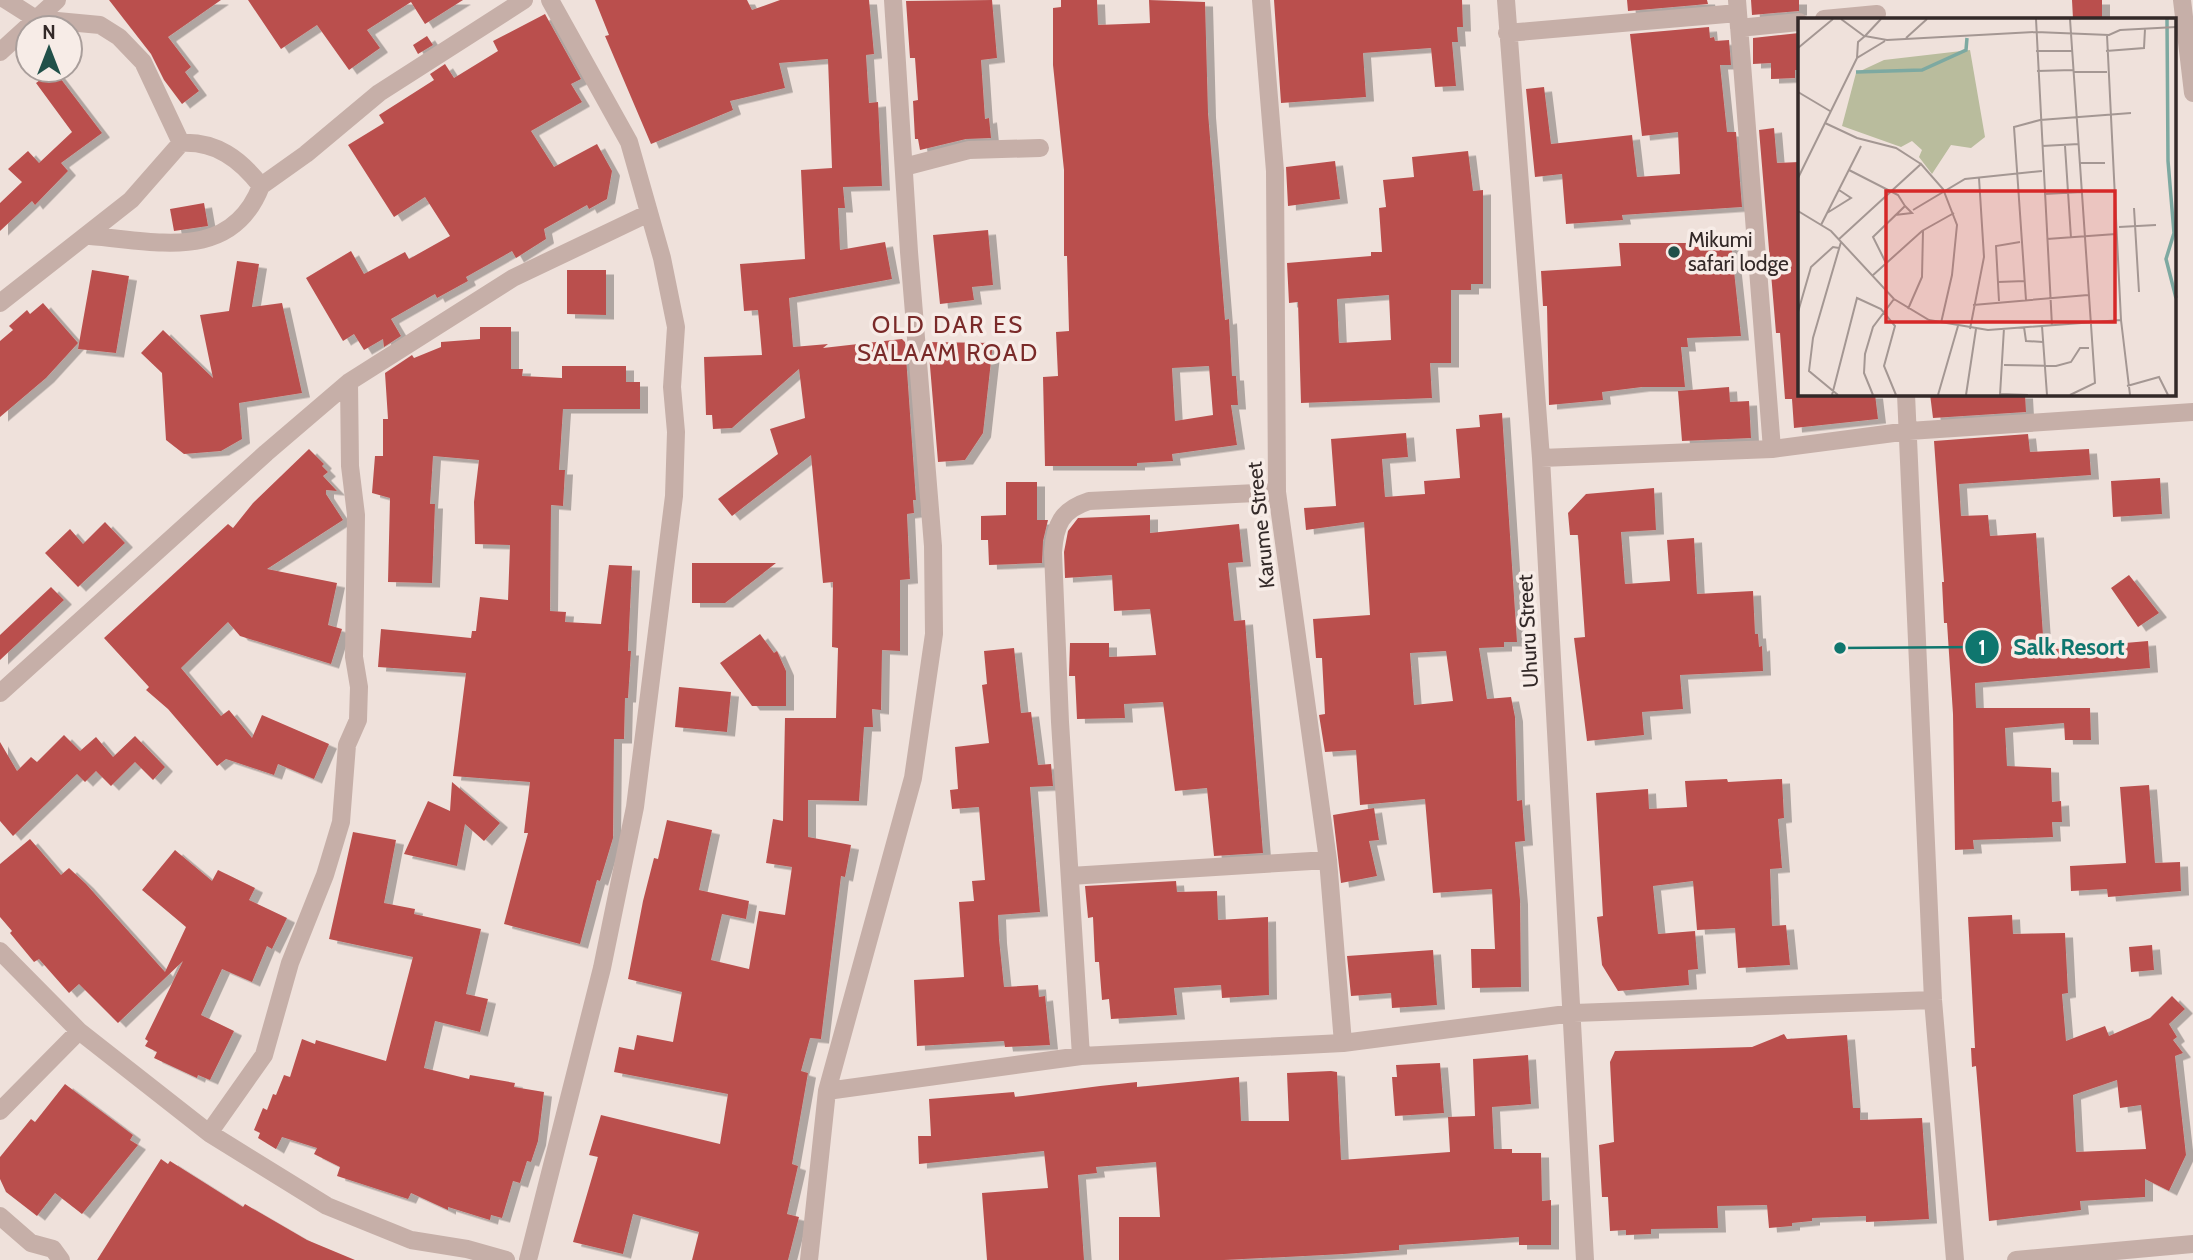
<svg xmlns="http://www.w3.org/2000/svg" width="2193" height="1260" font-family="Cabin,sans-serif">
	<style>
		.building { fill: #ba504e; fill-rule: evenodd; filter: url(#shadow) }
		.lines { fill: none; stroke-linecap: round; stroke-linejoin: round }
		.minor { stroke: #c6afa8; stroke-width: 18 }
		.poi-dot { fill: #215049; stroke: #f7ece7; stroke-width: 2.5 }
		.labels { text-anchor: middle; stroke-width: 7; stroke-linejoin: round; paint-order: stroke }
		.poi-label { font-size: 21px; fill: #332928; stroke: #f7ece7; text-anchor: start }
		.street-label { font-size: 21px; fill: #332928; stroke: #f7ece7 }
		.quarter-label { font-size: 24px; letter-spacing: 2px; fill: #7a2a29; stroke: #f7ece7 }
		.inset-river { fill: none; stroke: #7da9a1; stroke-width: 3.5 }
		.inset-road { fill: none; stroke: #a49793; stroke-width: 2 }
		.view { fill: #d62828; fill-opacity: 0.15; stroke: #d62828; stroke-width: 3.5 }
		.inset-edge { fill: none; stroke: #332928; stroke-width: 3.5 }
		.leader { fill: none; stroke: #0f766e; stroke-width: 2.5 }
		.callout-dot { fill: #0f766e; stroke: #f7ece7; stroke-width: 2.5 }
		.mark-label { font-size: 21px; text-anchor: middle; font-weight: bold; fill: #fff }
		.callout-label { font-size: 23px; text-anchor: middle; font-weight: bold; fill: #0f766e; stroke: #f7ece7; stroke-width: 7; stroke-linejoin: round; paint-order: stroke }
	</style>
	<defs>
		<filter id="shadow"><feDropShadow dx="8" dy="4.5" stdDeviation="0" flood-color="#0004"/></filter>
	</defs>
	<rect width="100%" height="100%" fill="#efe1db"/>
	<path class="building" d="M109,0H221L168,37L191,67L185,72L199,91L182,104L164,80L151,54Z
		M248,0H463L425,24L411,2L367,30L380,48L349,70L317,25L281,49Z
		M595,0H747L752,10L780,0H869L874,54L866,55L869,103L878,102L882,186L843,187L845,208H838L840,250L885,242L892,279L789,298L793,347L828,344L823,348L902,339L905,342L916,500H913L914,513L907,514L910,579L900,580V651L882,650L881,710L872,709L873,727H864L859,801L808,800V837L851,845L845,877L841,876L821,1039L810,1038L801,1071L808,1073L792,1164L798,1166L787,1214L799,1217L788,1260H692L699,1232L633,1214L623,1254L573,1242L598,1157L589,1155L601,1115L720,1144L728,1094L614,1072L619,1047L634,1050L637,1035L673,1042L682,992L628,979L643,901L654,858L658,859L667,820L712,830L699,890L749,901L746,919L722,914L711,960L749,969L759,911L785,915L792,867L766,863L773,819L783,821L785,718H836L838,648L832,647L833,582L823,583L811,455L732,516L718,499L778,454L770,429L805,418L799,369L732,428L713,429L712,415H706L704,357L762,355L758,310L744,311L740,264L805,259L801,170L832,168L828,59L779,63L785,88L730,101L733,110L651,144L605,36L609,35Z
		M992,0L997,58L981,60L985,119L989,118L991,138L966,139L920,150L918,139H915L913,101L918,100L915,58H910L906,1Z
		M1061,0H1097L1098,25L1150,23L1149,0L1205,2L1208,113L1225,320L1229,319L1232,376H1236L1238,405H1231L1237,445L1172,454L1173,461L1137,463V466H1045L1043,377L1058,376L1056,332L1069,331L1067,256H1064V170L1053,65V8L1061,7ZM1209,366L1213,415L1175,421L1172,368Z
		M1274,0H1462L1463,27H1457L1458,42H1452L1456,86L1435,87L1431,48L1363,53L1366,97L1281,103Z
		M1627,0H1707L1708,4L1628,11Z
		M1751,0H1799V11L1752,15Z
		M2072,0H2102V19H2073Z
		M545,14L581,79L571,84L582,102L531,131L554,167L597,144L612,171L607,199L589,209L587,205L544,229L546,239L516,258L512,251L466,277L468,281L437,298L435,294L391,319L401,336L384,347L383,339L364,350L354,334L343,341L306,278L351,251L364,274L405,252L409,259L450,236L425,197L394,217L348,145L384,123L379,115L434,80L430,74L445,64L454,78L498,51L493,41Z
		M1709,27L1710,38L1714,37L1715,41L1729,40L1731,65H1720L1727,132H1736L1742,207L1622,215L1623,220L1566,224L1562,174L1535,177L1526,89L1544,87L1551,144L1632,135L1637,177L1680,174L1678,132L1642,136L1630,34Z
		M1799,33V70H1795V78L1771,79V63L1753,64V38Z
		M427,36L433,45L418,54L413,45Z
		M54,70L102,133L61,163L68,171L35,205L32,201L0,231V203L22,182L8,169L28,151L39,163L72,132L36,83Z
		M1774,128L1777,163L1799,162V394H1875L1878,419L1794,428L1792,399H1785L1780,333H1776L1759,130Z
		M1468,151L1473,191L1483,190V284H1471V290H1451V363H1430L1432,398L1301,403L1298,302L1289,303L1287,263L1371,256V252H1382L1379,208L1386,207L1383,180L1414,177L1412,157ZM1389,295L1391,340L1339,343L1337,299Z
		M1335,161L1340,199L1288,206L1286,167Z
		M204,203L208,226L174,231L170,209Z
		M988,230L993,285L972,287L974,300L940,304L933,235Z
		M1619,243H1731L1741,336L1687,338L1688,347H1681L1685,387H1642L1602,392L1603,400L1549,405L1547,306H1543L1541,271L1621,266Z
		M237,261L259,264L252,307L282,303L302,393L239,403L242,439L221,451L184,454L166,440L162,373L141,353L163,330L213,378L200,315L229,311Z
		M92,270L129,276L116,353L78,349Z
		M567,270H606V315L567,314Z
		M43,303L78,343L46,378L0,417V341L13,330L9,326L27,310L30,314Z
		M480,327H511V369H523L522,376L562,378V366H626V382H640V409H563L559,470H565L563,506L551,505L550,611L566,612L565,622L601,624L609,565L632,566L628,651H631L628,698H625L624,739H614L613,838L600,881L597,880L580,944L504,924L528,833H524L530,782L453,776L466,673L378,667L381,629L471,638L472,631H476L480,597L508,600L510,545L475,544L474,502L479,460L433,456L430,504H435L432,583L388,582L390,498L372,493L375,456H383V419H388L385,373L412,355L414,358L441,347V342L480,339Z
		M928,342L993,343L983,433L965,460L938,462Z
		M1729,387L1730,402L1749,401L1751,438L1682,441L1678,391Z
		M1930,394H2025L2026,412L1933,418Z
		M1502,413L1517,642H1504V647L1479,648L1487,699L1511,697L1515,717L1517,801L1522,800L1525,841L1515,842L1520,900L1521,987L1472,988L1471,949H1495L1492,889L1433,893L1425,799L1360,805L1356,750L1325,752L1319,715L1325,714L1322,658H1316L1313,619L1370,615L1364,522L1306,530L1304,508L1336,506L1331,439L1406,433L1408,457L1382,459L1385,497L1425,494L1424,481L1460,478L1456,429L1480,427L1479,415ZM1446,651L1453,701L1414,705L1410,653Z
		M2028,434L2030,452L2089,449L2091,475L1959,484L1961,516L1988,515L1990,536L2036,533L2044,650L2148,641L2150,668L1975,683L1976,708H2090L2091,740H2065L2064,723L2005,728L2007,766L2051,768L2052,802L2061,801L2062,822H2052L2053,837L1973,840L1974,849L1955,850L1953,714L1947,623H1944L1942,582H1944L1934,441Z
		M309,449L324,464L322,466L328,472L323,476L337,491L326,490V494L343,520L267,569L337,583L328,625L342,629L331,664L240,636L228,622L181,668L221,716L229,710L252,738L262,715L329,744L314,779L278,764L274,775L226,759L217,766L168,709L146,690L149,687L104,638L228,524L233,528L253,503Z
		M2160,478L2162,514L2113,517L2111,481Z
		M1006,482H1037V520H1048L1043,541L1042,563L989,565L988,540H981V516L1006,515Z
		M1654,488L1656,530L1621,532L1625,584L1670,581L1667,540L1694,538L1697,594L1753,591L1755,634H1758L1759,647L1762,646L1763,671L1680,675L1683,709L1642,712L1644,735L1587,741L1574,638L1585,637L1578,535H1570L1568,513L1586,494Z
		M1150,515V533L1239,524L1243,562L1228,563L1234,621L1245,620L1263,853L1214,856L1207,788L1175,791L1163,702L1124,704L1125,718L1077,719L1075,676H1069L1070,643H1109V657L1156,655L1150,609L1114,611L1112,575L1065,578L1064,552L1068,531L1078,518Z
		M105,522L125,543L78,587L45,553L70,529L83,544Z
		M692,563H776L725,603H692Z
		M2129,575L2159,613L2138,627L2111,588Z
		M51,587L64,600L0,660V635Z
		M760,634L774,653L777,651L786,671V706H752L720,663Z
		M1014,648L1021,713L1031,712L1038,765L1051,764L1053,786L1030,787L1040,912L998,915L999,939L1004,987L1038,985L1039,997L1045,996L1050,1045L1005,1047L1004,1041L917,1046L914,980L964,977L959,902L974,901L972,881L985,880L979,807L952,809L950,790L958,789L955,747L989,743L982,685L987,684L984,651Z
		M679,687L731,692L727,732L675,727Z
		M64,735L80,751L96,737L113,757L135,736L165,767L153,780L135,762L111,786L96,771L85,782L77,774L13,836L0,821V742L17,771L31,757L37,762Z
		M1727,779L1728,782L1782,779L1784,818L1778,819L1782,868L1770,869L1772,926L1786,925L1790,965L1738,968L1735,928L1697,930L1693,881L1653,886L1658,934L1695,931L1698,969L1688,970L1689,985L1618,991L1602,965L1597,917L1603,916L1596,793L1648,789L1649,809L1687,807L1685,781Z
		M452,782L500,823L484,841L465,824L457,866L404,854L428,801L450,811Z
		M2149,785L2155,863L2180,862L2181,891L2108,897L2107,889L2071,891L2070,866L2126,863L2120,787Z
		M1374,808L1379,840L1369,841L1377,876L1341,883L1333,815Z
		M353,832L396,840L384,903L415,909L414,914L481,929L466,994L488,999L480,1032L435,1021L424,1068L469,1079L470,1075L515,1083L514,1087L544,1092L538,1141L531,1162L527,1161L520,1183L513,1181L502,1218L491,1215L490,1220L448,1207V1210L411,1193L408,1199L337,1176L340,1167L314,1154L317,1148L282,1137L276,1149L258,1138L260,1133L254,1130L263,1108L267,1110L273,1094L276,1095L284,1075L290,1077L302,1039L315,1044L316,1040L386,1061L413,957L329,939Z
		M30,839L61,875L69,868L86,884L165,972L186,927L142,890L175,850L212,881L218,870L255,888L249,900L287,918L272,949L267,946L252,982L222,969L201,1015L234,1031L210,1080L198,1075L197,1078L154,1058L157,1052L145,1046L148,1041L145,1039L183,961L118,1023L79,984L69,993L39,959L34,962L10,933L12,931L0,917V864Z
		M1176,881L1177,892L1217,891L1218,920L1268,917L1269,995L1222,998L1221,985L1174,988L1177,1015L1111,1019L1109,999L1102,1000L1099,962H1095L1093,917L1088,918L1085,886Z
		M2012,915L2013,934L2065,933L2068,993L2062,994L2066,1041L2105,1026L2109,1036L2150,1018L2172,996L2185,1009L2169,1024L2177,1037L2173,1040L2183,1053L2175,1056L2186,1155L2169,1191L2145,1179V1197L2080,1201L2081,1210L1989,1221L1976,1066L1972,1067L1971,1048H1975L1968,917ZM2117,1080L2120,1108L2141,1105L2146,1149L2076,1152L2073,1095Z
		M2152,945L2154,970L2131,972L2129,947Z
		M1433,950L1437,1005L1392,1008L1391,993L1351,996L1347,956Z
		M1784,1034L1787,1039L1847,1035L1853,1108H1860V1120L1922,1118L1929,1219L1866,1222V1216L1812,1218V1221L1792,1223V1226L1769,1228L1767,1205L1717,1206L1718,1228L1651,1229V1234L1626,1235V1230L1610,1231L1608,1197H1602L1599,1145L1614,1142L1610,1062L1615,1051L1752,1047Z
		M1528,1055L1531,1104L1492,1107L1494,1149H1512V1153H1541L1542,1201L1551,1200V1245H1519V1237L1399,1245V1250L1344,1254L1224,1260H1119V1217H1160L1156,1162L1096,1167L1097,1173L1078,1175L1084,1260H987L982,1193L1048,1188L1044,1151L919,1164L918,1136H931L929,1099L1014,1092L1015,1097L1100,1086L1137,1082V1087L1239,1077L1241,1121H1289L1287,1073L1331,1071L1337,1072L1341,1160L1450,1152L1448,1117L1475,1116L1473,1059Z
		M1440,1063L1444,1113L1395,1116L1392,1077H1397L1396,1065Z
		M65,1084L133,1135L130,1140L138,1145L82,1214L55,1193L37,1216L6,1192L0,1179V1157L31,1119L35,1122Z
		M161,1159L168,1164L170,1161L243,1207L245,1204L307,1240L355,1260H97Z"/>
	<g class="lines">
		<path class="minor" d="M1261,0L1275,171L1277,492L1328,860L1343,1043
			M1506,0L1541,458L1585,1260
			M1737,0L1772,449
			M2182,0L2193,93
			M1824,19L1877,14
			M1507,33L1738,13L1739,28L1799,22
			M0,52L57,0
			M904,167L969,150L1040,148
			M261,186L306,154L379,93L524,0
			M90,236C157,241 231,263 261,186C240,159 216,141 181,143
			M0,303L131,200L181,143L143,62L119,37L100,25L36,19L6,0
			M1906,394L1933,1000L1955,1260
			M1541,458L1772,449L1909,431L2193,412
			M0,693L266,453L349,382L513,278L647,214
			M1070,876L1328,860
			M0,951L79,1031L209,1133L327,1206L411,1240L467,1249L506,1260
			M1081,1056L1060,722L1053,552C1055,525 1061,510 1089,501L1277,492
			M827,1091L1081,1056L1343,1043L1574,1013L1933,1000
			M0,1111L79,1031
			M209,1133L264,1055L290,963L325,875L341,822L347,745L358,720L359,687L354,657L356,515L350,466L349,382
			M0,1216L31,1243L53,1249L61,1260
			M528,1260L602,968L635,807L674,496L676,432L672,387L676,327L662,258L629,142L550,0
			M809,1260L827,1091L913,778L934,634L933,546L909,252L893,0
			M2016,1260L2193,1244"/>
	</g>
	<circle class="poi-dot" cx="1674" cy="252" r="7"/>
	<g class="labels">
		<g class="poi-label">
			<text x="1688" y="247">Mikumi<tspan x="1688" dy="24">safari lodge</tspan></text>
		</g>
		<g class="street-label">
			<text transform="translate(1261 525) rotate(-96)" y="7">Karume Street</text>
			<text transform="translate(1528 631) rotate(-93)" y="7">Uhuru Street</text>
		</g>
		<g class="quarter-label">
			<text x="948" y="333">OLD DAR ES<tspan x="948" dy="28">SALAAM ROAD</tspan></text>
		</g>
	</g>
	<g transform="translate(1798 18)">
		<rect width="378" height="378" fill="#efe1db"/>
		<path d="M172,32L187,119L173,130L153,127L134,156L121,139L124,132L114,123L103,129L44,108L58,55L86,42Z" fill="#b9bc9d"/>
		<path class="inset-river" d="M369,1L370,143L376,215L368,241L378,280M58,54L124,52L168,32L169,20"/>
		<path class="inset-road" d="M43,1L66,18M238,1L254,308M272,1L297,365L272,377M309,17L323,302L332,377M67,18L83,1M108,20L129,1M0,30L35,1M238,33H274M308,33L346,30L347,11M59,40L60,24L67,18L89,22L238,14L311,17L322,12L378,9M239,53L275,52M275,54H309M0,74L32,93M27,105L59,120L98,130L123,146M244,128L281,126M267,128L273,220M282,145H307M51,152L100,177L107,188L75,219L88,245M0,160L59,40L87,23M246,176L284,174M336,190L341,274M115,192L167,161L244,153M0,193L33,213L96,281L131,302L190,312L323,302M29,195L53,180L41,172M97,197L114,195L107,188M23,207L63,128M321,209L358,207M249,221L318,216M40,222L123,146L145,171L159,207L154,257L143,305M74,258L124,213L156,195M200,264L227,263M228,282L216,109L242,102L333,95M201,283L198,228L222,224M175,287L290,277M110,291L124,259L125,213M0,294L13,249L35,229L41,230M244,308L249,377M226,309L228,323L245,324M172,311L186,239L181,160M206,347L258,348L273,344L282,330H291M329,368L361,359L370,377M202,376L230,377M34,377L59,280L83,291L97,308L86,348L98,377M40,377L11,353L15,320L43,224M75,377L66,355L67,336L75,309L96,281M140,377L160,308M168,377L178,311M202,377L206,310"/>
		<path class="view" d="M88,173H317V304H88Z"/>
		<rect width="378" height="378" class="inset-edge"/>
	</g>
	<path class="leader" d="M1840 648L1982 647"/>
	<g class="callout-dot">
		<circle cx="1840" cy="648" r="7"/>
		<circle cx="1982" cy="647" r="18"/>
	</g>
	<g class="mark-label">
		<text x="1982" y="655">1</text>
	</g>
	<g class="callout-label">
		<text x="2069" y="655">Salk Resort</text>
	</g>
	<g transform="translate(49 49)"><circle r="33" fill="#f7ece7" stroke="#a99e9b" stroke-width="2"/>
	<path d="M0-5L12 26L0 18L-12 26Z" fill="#215049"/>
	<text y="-10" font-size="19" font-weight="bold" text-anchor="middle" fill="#332928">N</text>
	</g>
</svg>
